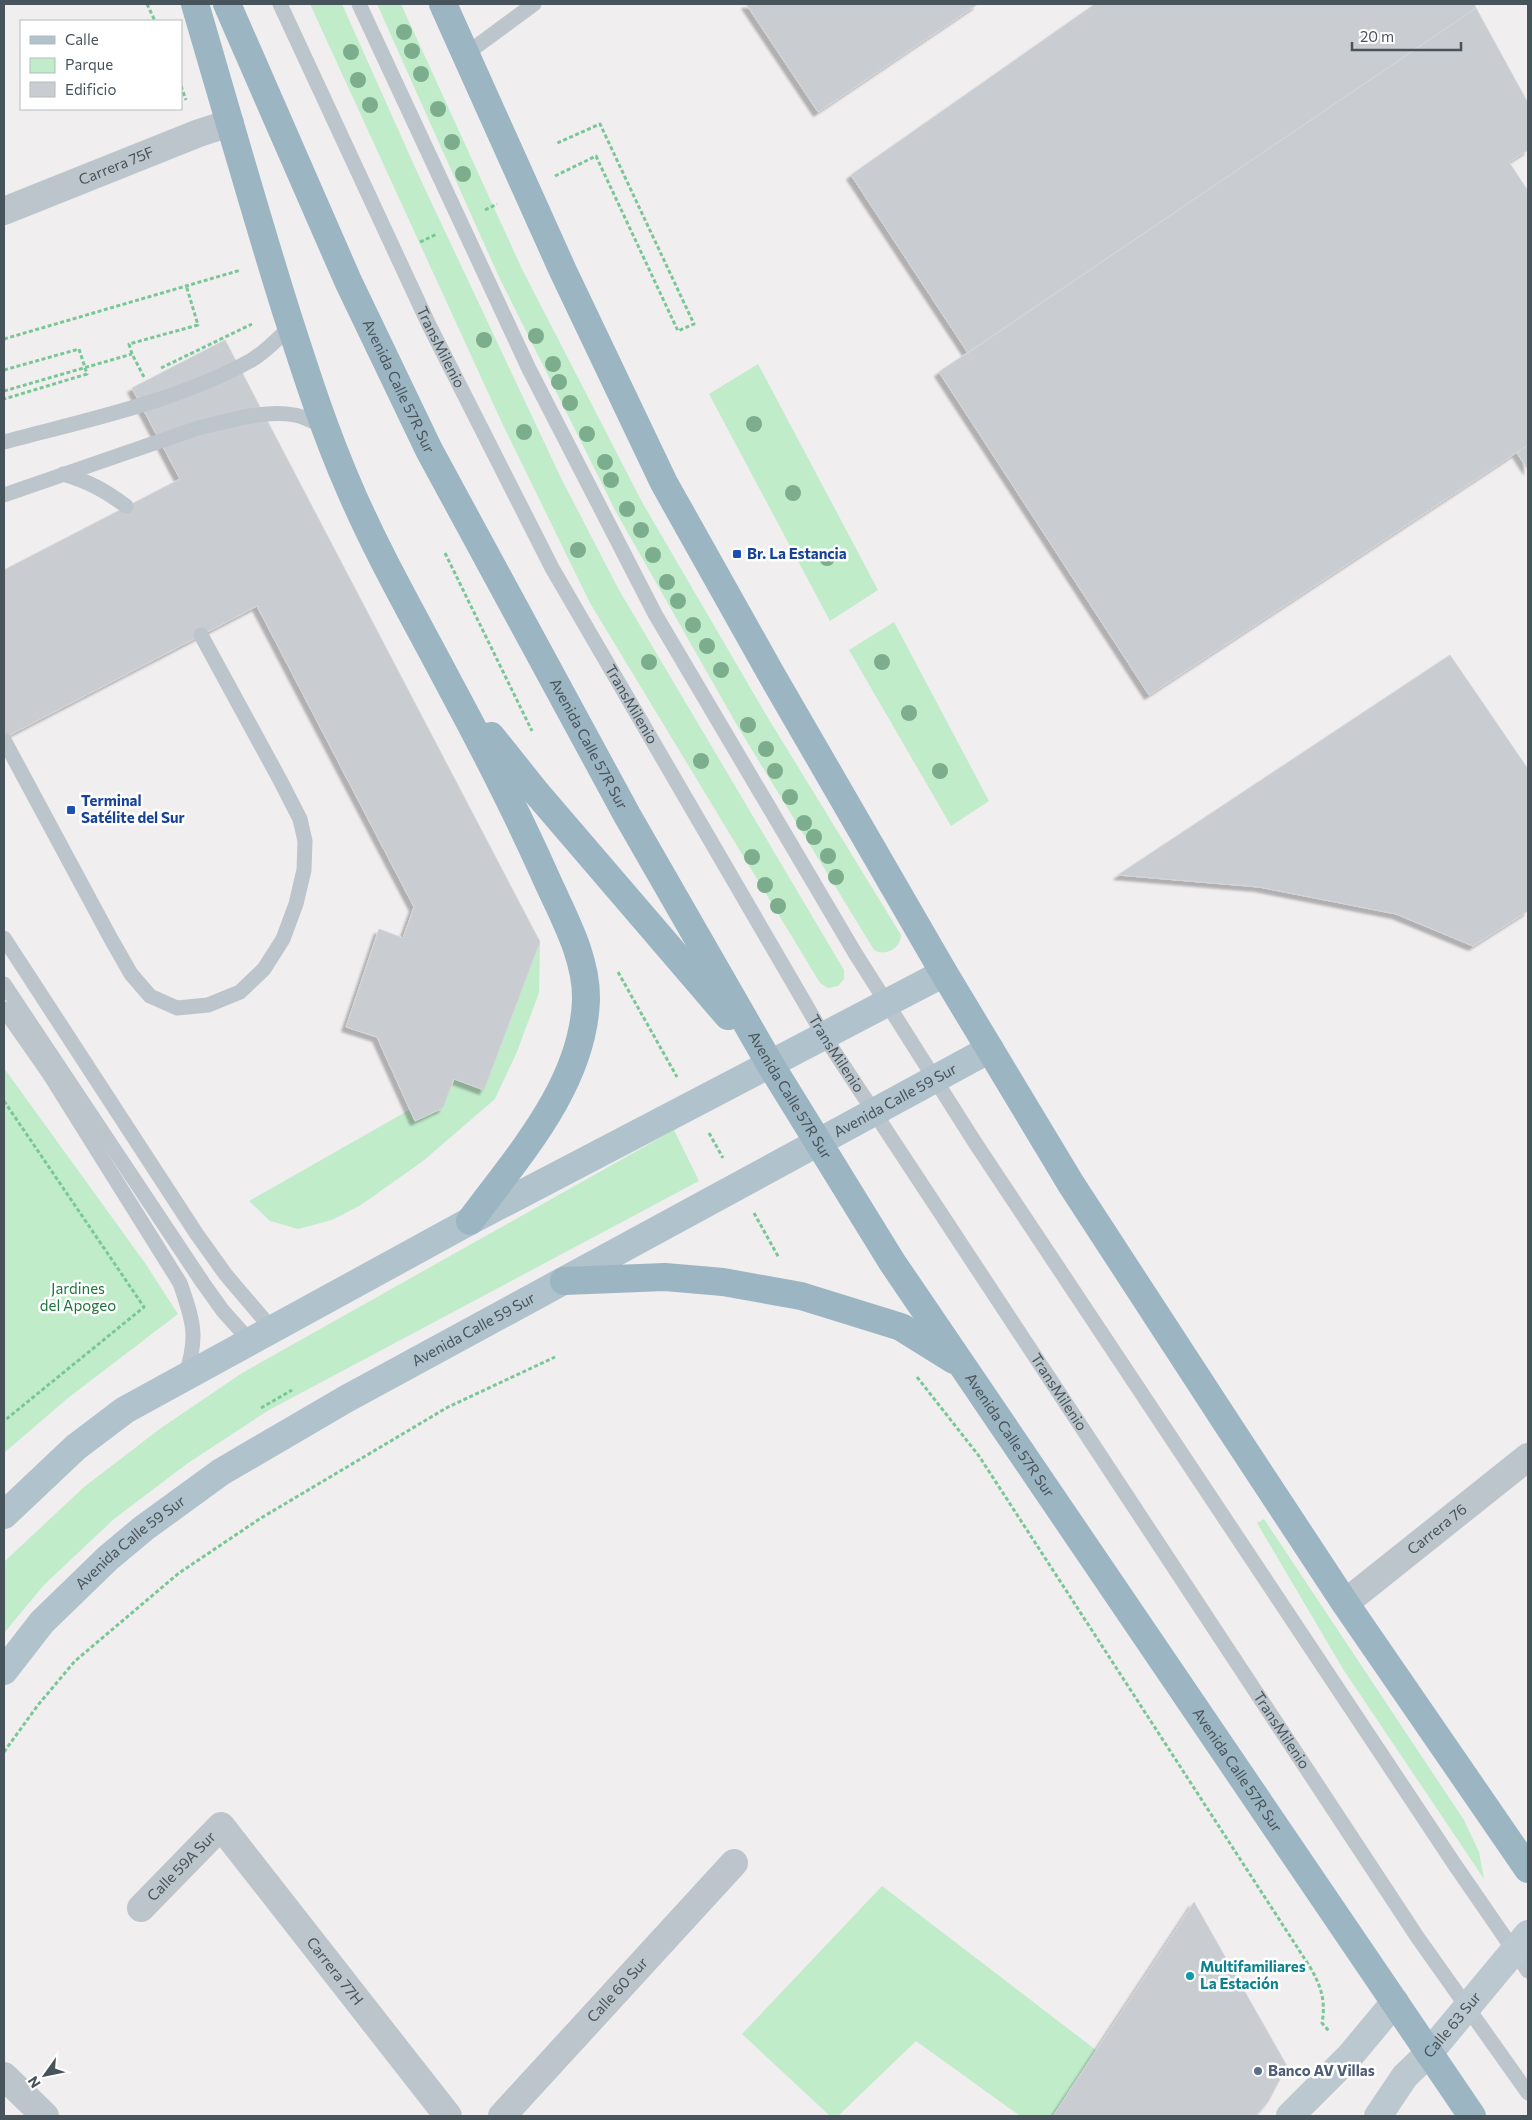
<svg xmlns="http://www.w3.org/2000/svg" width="1532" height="2120" font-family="Commissioner,sans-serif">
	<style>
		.green { fill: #c0ecca }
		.building { fill: #c9ccd1; stroke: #d3d6da; filter: url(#shadow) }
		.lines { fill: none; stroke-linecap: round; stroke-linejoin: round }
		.path { stroke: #7ac796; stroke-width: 3; stroke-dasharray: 4 2.5; stroke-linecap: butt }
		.service { stroke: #bbc5cb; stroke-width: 15 }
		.minor { stroke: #bbc5cb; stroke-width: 28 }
		.tertiary { stroke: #bbc5cb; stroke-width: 28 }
		.secondary { stroke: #bbc8cf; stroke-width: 28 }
		.primary { stroke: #b0c2cc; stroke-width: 28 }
		.trunk { stroke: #9cb5c3; stroke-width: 28 }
		.tree { fill: #7cad8d }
		.transit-dot { fill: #1a4fb4; stroke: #fff; stroke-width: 2 }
		.culture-dot { fill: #0f9aa8; stroke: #fff; stroke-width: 2 }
		.service-dot { fill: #5c6f8a; stroke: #fff; stroke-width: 2 }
		.labels { text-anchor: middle; stroke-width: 5; stroke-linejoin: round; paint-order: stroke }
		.street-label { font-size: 15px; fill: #48545b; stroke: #fff }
		.transit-label { font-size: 15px; font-weight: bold; fill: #164399; stroke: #fff; text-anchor: start }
		.park-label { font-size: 15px; fill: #1d773d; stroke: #fff }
		.culture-label { font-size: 15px; font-weight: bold; fill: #0d838f; stroke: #fff; text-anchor: start }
		.service-label { font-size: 15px; font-weight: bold; fill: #4e5e75; stroke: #fff; text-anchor: start }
	</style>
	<defs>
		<filter id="shadow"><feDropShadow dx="-4.5" dy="4.5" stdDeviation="1" flood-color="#0004"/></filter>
	</defs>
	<rect width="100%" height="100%" fill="#f1eeef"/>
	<path class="green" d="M310,4H342L418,174L561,478L619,590L844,970V979L838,986L828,988L820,983L590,603L502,423Z
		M377,4H401L522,269L642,502L765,713L901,935C901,948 886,957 874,950L738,727L616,512L499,277Z
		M758,364L878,590L830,621L709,394Z
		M894,622L989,801L951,826L849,650Z
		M540,942L539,993L516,1054L495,1099L423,1161L361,1205L332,1220L298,1229L270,1221L249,1201L409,1110L415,1121L443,1108L454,1079L484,1090Z
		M4,1068L145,1263L178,1314L68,1398L4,1453Z
		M674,1130L699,1181L269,1410L188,1463L114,1519L44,1585L4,1633V1562L84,1487L161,1428L242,1373Z
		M1264,1519L1464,1820L1479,1852L1484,1879L1343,1669L1257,1523Z
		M882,1886L1096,2050L1053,2116H1020L916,2041L838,2116H830L742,2034Z"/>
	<path class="building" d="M746,4H978L818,112Z
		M1095,4H1474L1476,8L968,353L851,175Z
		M1476,8L1528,103V150L1509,162L1528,191V445L1149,695L939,372Z
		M225,340L540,942L484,1090L454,1079L443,1108L415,1121L377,1037L346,1027L379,929L403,938L414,907L257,606L4,738V570L180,479L132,388Z
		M1528,445V470L1517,453Z
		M1450,655L1528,769V911L1473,946L1396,914L1259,887L1118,875Z
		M1194,1902L1287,2066L1268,2102L1256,2116H1053Z"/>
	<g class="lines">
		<path class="path" d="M147,4L155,21
			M181,86L186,100
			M555,176L596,156L678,331L694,324L600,124L555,144
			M485,210L497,204
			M420,242L437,234
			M4,339L241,270
			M161,368L252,324
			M4,370L79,349L87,374L4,399
			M144,377L132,354L129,344L198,325L186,285
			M4,391L132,354
			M445,553L532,731
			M618,972L677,1077
			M4,1101L144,1307L4,1421
			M709,1133L723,1158
			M754,1213L779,1258
			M917,1377L979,1456L1310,1967C1321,1986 1326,2001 1322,2023L1329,2031
			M261,1408L292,1390
			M4,1752L38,1705L75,1661L179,1573L261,1518L448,1407L555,1357"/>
		<g class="service">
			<path id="s1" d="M280,4L429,325L552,568L824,1036L1418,1938L1528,2093"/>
			<path d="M359,4L529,369L655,614L855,953L974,1141L1455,1865L1528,1971"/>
			<path d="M466,54L534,4"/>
			<path d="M4,442C86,420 175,402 250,361C266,352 278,338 291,326"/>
			<path d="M63,474C90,482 104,490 126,506"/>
			<path d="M4,495L198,428C228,421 265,409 295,415C305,417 315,423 325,427"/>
			<path d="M4,740L111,939L131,974L150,996L177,1008L208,1005L240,992L264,969L283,939L296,904L304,870L305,841L300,819L280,780L201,635"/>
			<path d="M4,938L196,1233L226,1275L272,1329"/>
			<path d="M4,984L203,1283L223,1311L250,1341"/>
			<path d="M4,1009L50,1075L180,1283C193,1320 199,1338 185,1376"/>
		</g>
		<g class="minor">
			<path id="s2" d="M4,211L199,133L230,123"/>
			<path id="s3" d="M141,1908L221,1826L448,2116"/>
			<path d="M4,2076L45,2116"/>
			<path id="s4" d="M502,2116L734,1863"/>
		</g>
		<path class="tertiary" id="s5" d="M1345,1603L1528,1457"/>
		<g class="secondary">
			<path d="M1290,2116L1349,2057L1395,2002"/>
			<path id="s6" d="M1378,2116L1405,2076L1429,2053L1528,1934"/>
		</g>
		<g class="primary">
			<path d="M4,1515L76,1447L125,1410L470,1221L944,973"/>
			<path id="s7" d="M4,1671L42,1622L108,1558L144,1528L221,1472L346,1399L990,1049"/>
		</g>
		<g class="trunk">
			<path d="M195,4C225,106 254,209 286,311C305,370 324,430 349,487C379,557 417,622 452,689C486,752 518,815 547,880C564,918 587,958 586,1000C583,1085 518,1156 470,1221"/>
			<path id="s8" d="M227,4L348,281L429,450L627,815L770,1064L892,1262L1472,2116"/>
			<path d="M443,4L563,271L664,483L770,672L944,973L1071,1184L1226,1422L1345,1603L1528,1869"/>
			<path d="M491,736L535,791L728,1016"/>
			<path d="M564,1281L665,1277L723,1282L801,1296L901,1327L954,1360"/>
		</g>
	</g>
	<g class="tree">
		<circle cx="404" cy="32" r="8"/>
		<circle cx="412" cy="51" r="8"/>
		<circle cx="351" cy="52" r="8"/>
		<circle cx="421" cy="74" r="8"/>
		<circle cx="358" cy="80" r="8"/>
		<circle cx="370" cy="105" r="8"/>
		<circle cx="438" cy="109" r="8"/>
		<circle cx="452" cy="142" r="8"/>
		<circle cx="463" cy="174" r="8"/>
		<circle cx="536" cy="336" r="8"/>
		<circle cx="484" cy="340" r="8"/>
		<circle cx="553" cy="364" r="8"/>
		<circle cx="559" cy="382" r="8"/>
		<circle cx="570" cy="403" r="8"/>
		<circle cx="754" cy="424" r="8"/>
		<circle cx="524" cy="432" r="8"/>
		<circle cx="587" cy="434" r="8"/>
		<circle cx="605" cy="462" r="8"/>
		<circle cx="611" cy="480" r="8"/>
		<circle cx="793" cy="493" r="8"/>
		<circle cx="627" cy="509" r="8"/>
		<circle cx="641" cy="530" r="8"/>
		<circle cx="578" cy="550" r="8"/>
		<circle cx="653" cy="555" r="8"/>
		<circle cx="827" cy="558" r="8"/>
		<circle cx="667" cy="582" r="8"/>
		<circle cx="678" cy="601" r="8"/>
		<circle cx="693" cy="625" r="8"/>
		<circle cx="707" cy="646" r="8"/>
		<circle cx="649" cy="662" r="8"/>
		<circle cx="882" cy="662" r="8"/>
		<circle cx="721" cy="670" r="8"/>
		<circle cx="909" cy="713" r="8"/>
		<circle cx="748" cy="725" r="8"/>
		<circle cx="766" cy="749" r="8"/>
		<circle cx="701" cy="761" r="8"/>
		<circle cx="775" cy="771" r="8"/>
		<circle cx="940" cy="771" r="8"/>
		<circle cx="790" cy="797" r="8"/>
		<circle cx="804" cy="823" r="8"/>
		<circle cx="814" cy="837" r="8"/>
		<circle cx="828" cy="856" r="8"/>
		<circle cx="752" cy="857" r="8"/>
		<circle cx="836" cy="877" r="8"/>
		<circle cx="765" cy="885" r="8"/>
		<circle cx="778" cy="906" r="8"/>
	</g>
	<g class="transit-dot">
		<rect x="732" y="549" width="10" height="10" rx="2.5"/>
		<rect x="66" y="805" width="10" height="10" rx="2.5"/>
	</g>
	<circle class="culture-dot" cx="1190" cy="1976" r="5"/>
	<circle class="service-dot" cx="1258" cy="2071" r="5"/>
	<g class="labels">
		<g class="street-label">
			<text dy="5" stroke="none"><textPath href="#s2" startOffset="121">Carrera 75F</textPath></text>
			<text dy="5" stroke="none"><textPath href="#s1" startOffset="379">TransMilenio</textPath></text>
			<text dy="5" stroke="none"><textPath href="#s8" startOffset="419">Avenida Calle 57R Sur</textPath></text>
			<text dy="5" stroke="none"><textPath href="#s1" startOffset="784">TransMilenio</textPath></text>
			<text dy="5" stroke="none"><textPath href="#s8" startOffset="824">Avenida Calle 57R Sur</textPath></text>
			<text dy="5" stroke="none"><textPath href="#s1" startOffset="1189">TransMilenio</textPath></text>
			<text dy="5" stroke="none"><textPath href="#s8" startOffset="1229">Avenida Calle 57R Sur</textPath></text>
			<text dy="5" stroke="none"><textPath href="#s7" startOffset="1066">Avenida Calle 59 Sur</textPath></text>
			<text dy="5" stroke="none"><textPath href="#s7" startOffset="586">Avenida Calle 59 Sur</textPath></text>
			<text dy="5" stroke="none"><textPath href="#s1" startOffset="1594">TransMilenio</textPath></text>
			<text dy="5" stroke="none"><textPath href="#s8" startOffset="1634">Avenida Calle 57R Sur</textPath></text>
			<text dy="5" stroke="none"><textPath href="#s5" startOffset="118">Carrera 76</textPath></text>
			<text dy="5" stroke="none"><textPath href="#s7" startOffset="181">Avenida Calle 59 Sur</textPath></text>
			<text dy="5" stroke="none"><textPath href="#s1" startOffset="1999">TransMilenio</textPath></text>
			<text dy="5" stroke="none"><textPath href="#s8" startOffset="2039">Avenida Calle 57R Sur</textPath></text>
			<text dy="5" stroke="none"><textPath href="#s3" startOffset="58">Calle 59A Sur</textPath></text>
			<text dy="5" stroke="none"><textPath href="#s3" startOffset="299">Carrera 77H</textPath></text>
			<text dy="5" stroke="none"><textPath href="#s4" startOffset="171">Calle 60 Sur</textPath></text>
			<text dy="5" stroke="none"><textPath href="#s6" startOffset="118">Calle 63 Sur</textPath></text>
		</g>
		<g class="transit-label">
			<text x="747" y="559">Br. La Estancia</text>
			<text x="81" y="806">Terminal<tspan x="81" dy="17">Satélite del Sur</tspan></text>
		</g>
		<g class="park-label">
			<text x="78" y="1294">Jardines<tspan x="78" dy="17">del Apogeo</tspan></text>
		</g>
		<g class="culture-label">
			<text x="1200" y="1972">Multifamiliares<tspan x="1200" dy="17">La Estación</tspan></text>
		</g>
		<g class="service-label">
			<text x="1268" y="2076">Banco AV Villas</text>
		</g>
	</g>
	<rect width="1532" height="2120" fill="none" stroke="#48545b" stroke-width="10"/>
	<rect x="20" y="20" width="162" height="90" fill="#ffffff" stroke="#b6bbbd"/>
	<rect x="30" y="36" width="25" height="8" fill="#b0c2cc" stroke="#b6bbbd"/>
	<text x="65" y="45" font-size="15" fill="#48545b">Calle</text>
	<rect x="30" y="58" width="25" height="15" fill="#c0ecca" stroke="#b6bbbd"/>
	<text x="65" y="70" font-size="15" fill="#48545b">Parque</text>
	<rect x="30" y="82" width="25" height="15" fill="#c9ccd1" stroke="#b6bbbd"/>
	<text x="65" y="95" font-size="15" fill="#48545b">Edificio</text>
	<g transform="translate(45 2075) rotate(237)" stroke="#ffffff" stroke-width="4" paint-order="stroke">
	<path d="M0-4L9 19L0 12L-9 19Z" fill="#48545b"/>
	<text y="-8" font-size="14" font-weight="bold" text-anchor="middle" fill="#48545b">N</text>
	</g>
	<path d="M1352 42v8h109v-8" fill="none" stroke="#48545b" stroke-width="2.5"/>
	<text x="1360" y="42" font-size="15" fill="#48545b" stroke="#ffffff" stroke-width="4" paint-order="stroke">20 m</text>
</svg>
